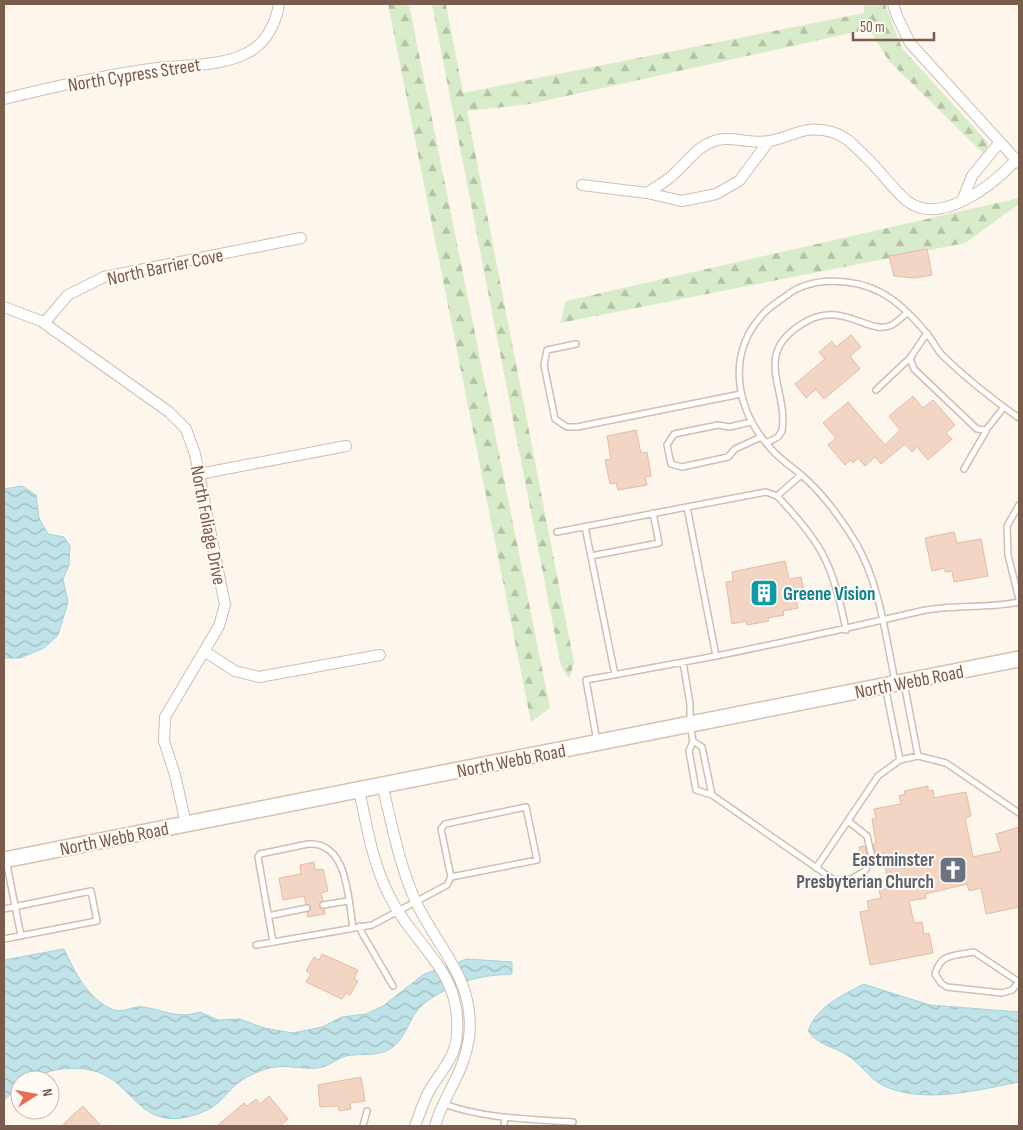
<svg xmlns="http://www.w3.org/2000/svg" width="1023" height="1130" font-family="'Sofia Sans Condensed',sans-serif">
	<style>
		.forest { fill: url(#forest-firs) }
		.water { fill: url(#water-waves); stroke: #a5d3da }
		.building { fill: #f3d5c3; stroke: #e6bba3 }
		.lines { fill: none; stroke-linecap: round; stroke-linejoin: round }
		.service-casing { stroke: #d1beb0; stroke-width: 8 }
		.minor-casing { stroke: #d1beb0; stroke-width: 12 }
		.secondary-casing { stroke: #d6c0b0; stroke-width: 18 }
		.service { stroke: #fff; stroke-width: 5 }
		.minor { stroke: #fff; stroke-width: 10 }
		.secondary { stroke: #fff; stroke-width: 15 }
		.labels { text-anchor: middle; stroke-width: 4; stroke-linejoin: round; paint-order: stroke }
		.street-label { font-size: 19px; fill: #7a5c4d; stroke: #fffaf3 }
		.culture-label { font-size: 19px; font-weight: bold; fill: #0d838f; stroke: #fffaf3; text-anchor: start }
		.worship-label { font-size: 19px; font-weight: bold; fill: #5b616d; stroke: #fffaf3; text-anchor: end }
	</style>
	<defs>
		<pattern id="forest-firs" width="22" height="20" patternUnits="userSpaceOnUse" patternTransform="scale(1.25)"><rect width="22" height="20" fill="#d8ecc9"/><path d="M5 1l3.5 6h-7zM16 11l3.5 6h-7z" fill="#b4c2a5"/></pattern>
		<pattern id="water-waves" width="16" height="10" patternUnits="userSpaceOnUse" patternTransform="scale(1.25)"><rect width="16" height="10" fill="#bfe3e8"/><path d="M0 5q4-4 8 0t8 0" fill="none" stroke="#a0bbbe"/></pattern>
	</defs>
	<rect width="100%" height="100%" fill="#fdf6ec"/>
	<path class="forest" d="M388,4H409L550,708L531,722Z
		M432,4H446L463,93L864,13V4H885L902,48L988,143L986,156L889,61L869,29L530,104L467,111L574,663L569,679L561,666Z
		M1019,198V204L965,243L560,323L566,301Z"/>
	<path class="water" d="M22,486L36,495L39,518L48,534L64,537L70,546L69,565L63,579L68,602L58,635L44,648L20,658H4V489Z
		M64,949C75,972 88,1000 114,1010C125,1013 134,1005 144,1007C166,1011 179,1019 200,1012L218,1020L240,1019L264,1028L293,1033L322,1027L342,1017L366,1014L383,1006L424,974L467,959L512,962V974C500,975 489,975 478,978C461,981 425,998 416,1012C407,1025 404,1040 390,1049C376,1057 361,1053 346,1056C336,1059 328,1067 318,1068C300,1070 284,1063 266,1069C258,1072 249,1075 242,1080C233,1086 227,1094 220,1101C211,1110 195,1116 182,1118C136,1125 130,1077 90,1070C75,1067 59,1068 45,1073C35,1076 30,1080 20,1080V1086L4,1100V960Z
		M863,984L930,1005L1019,1012V1082C977,1090 923,1105 882,1085C868,1077 860,1063 847,1055C833,1046 819,1046 808,1031C818,1005 841,997 863,984Z"/>
	<path class="building" d="M927,249L932,275L915,278L894,276L889,256Z
		M851,335L861,347L850,356L860,369L824,399L816,389L806,398L795,384L825,359L819,352L832,341L836,347Z
		M913,396L923,408L933,400L955,425L946,433L952,439L928,460L917,447L912,452L905,444L881,464L875,457L865,466L858,458L853,463L850,460L845,465L828,445L836,438L823,423L848,402L885,445L900,430L889,416Z
		M636,430L641,453L647,452L651,476L645,477L647,485L618,490L616,483L610,484L605,460L611,459L607,436Z
		M954,532L957,543L981,539L988,576L954,582L952,571L945,572V568L932,571L925,538Z
		M785,561L789,579L801,577L804,592L795,594L798,608L783,611L784,615L768,618L769,621L747,625L746,621L732,624L726,582L733,581L732,572Z
		M928,786V791L933,790L934,798L966,792L971,816L965,818L973,857L1001,851L996,834L1019,827V907L986,914L981,888L969,891L967,884L925,894L926,898L909,901L914,923L922,922L924,934L929,933L933,953L870,965L860,912L869,910L867,901L881,898L879,890L889,888L883,853L876,854L873,844H876L872,819H876L874,809L901,804L899,796L905,794L904,791Z
		M865,846L867,856L861,857L859,847Z
		M314,862L315,870L323,869L328,891L321,893L323,901L319,905L324,909L325,914L308,917L307,912L311,908L306,904L304,896L283,900L279,878L301,874L300,865Z
		M322,954L358,970L354,979L358,981L350,995L346,993L342,999L306,982L311,974L306,971L314,957L319,960Z
		M361,1077L365,1101L350,1103L351,1109L339,1111L338,1106L320,1107L318,1085Z
		M269,1096L288,1119L280,1126H217L244,1103L247,1106L256,1099L260,1104Z
		M83,1106L101,1126H62L75,1113Z"/>
	<g class="lines">
		<defs>
			<path id="service" d="M927,333L910,358L914,369L977,429L986,430L1004,407
				M576,344L547,350L544,365L555,419L567,427H577L741,394
				M876,390L912,356
				M751,422L729,427L718,425L674,434L667,445L671,464L682,467L728,457L735,449L761,437
				M766,443L778,437L782,431C789,388 749,353 807,321C844,301 869,336 892,325C897,322 902,317 907,313
				M964,469L986,431
				M801,475L777,496C823,544 833,565 846,630
				M777,496L766,492L687,507L716,656C785,642 853,627 921,611C953,604 987,609 1019,602
				M1019,505L1007,526L1008,555L1019,599
				M585,527L615,675
				M557,532L687,507
				M591,556L659,543L653,513
				M683,662L690,704V725L693,741L689,751L696,790L712,795L834,880L851,879L865,871L872,857L867,836L848,821
				M895,681C885,634 880,585 856,543C842,520 827,499 808,481C797,470 783,462 773,451C736,412 724,354 765,312C771,306 779,301 786,296C810,276 853,278 880,292C898,301 915,319 928,335C933,341 937,350 943,356C967,379 992,399 1019,418
				M904,683L918,756
				M885,686L900,760
				M597,741L586,680L716,656
				M693,741L702,747L712,795
				M6,860L21,936
				M816,868L878,776L900,760L918,756L946,763L1019,813
				M323,905L348,901
				M4,909L91,891L97,921L4,939
				M268,916L307,908
				M360,926L362,933L393,986
				M273,942L258,857L260,854L308,844C348,841 348,899 353,927
				M256,945L372,925L447,885L451,877L537,860L526,807L445,824L441,829L451,877
				M974,952L1019,982L1012,990L1002,993L947,987L941,983L935,974C941,953 954,956 974,952Z
				M444,1104C485,1119 530,1119 573,1122
				M363,1126L367,1111
				M504,1126L505,1117"/>
			<path id="minor" d="M893,4L897,16L910,43L1019,163
				M4,99C52,87 101,76 150,69C181,64 218,68 247,53C266,44 276,23 279,4
				M582,185L647,193L682,201L716,194L739,181L769,141
				M647,193C656,187 667,181 675,173C690,159 701,141 724,139C738,138 754,144 769,141C794,137 803,124 832,132C847,136 857,149 868,159C881,172 893,189 907,201C941,227 994,184 1016,160
				M962,201L972,176L1000,142
				M4,307L41,321L169,412L186,429L195,454L225,605L219,626L165,717L164,741L175,775L186,824
				M44,323L68,295L104,277L301,238
				M199,474L346,446
				M204,651L235,671L259,677L380,655
				M382,784C392,824 399,865 416,902C438,949 476,980 469,1038C464,1074 444,1094 435,1126
				M359,790C367,826 372,862 389,895C414,947 462,969 457,1034C456,1056 442,1070 431,1088C424,1099 420,1113 415,1126"/>
			<path id="secondary" d="M4,860L1019,659"/>
		</defs>
		<use href="#service" class="service-casing"/>
		<use href="#minor" class="minor-casing"/>
		<use href="#secondary" class="secondary-casing"/>
		<use href="#service" class="service"/>
		<use href="#minor" class="minor"/>
		<use href="#secondary" class="secondary"/>
	</g>
	<defs>
		<symbol id="building-square" viewBox="-11 -11 22 22"><rect x="-9" y="-9" width="18" height="18" rx="4" fill="#0f9aa8" stroke="#fffaf3"/><path d="M-4-6H4V6H1V3H-1V6H-4ZM-2.5-4.3h1.7v1.8h-1.7ZM.8-4.3h1.7v1.8H.8ZM-2.5-1h1.7V.8h-1.7ZM.8-1h1.7V.8H.8Z" fill="#fff"/></symbol>
		<symbol id="church-square" viewBox="-11 -11 22 22"><rect x="-9" y="-9" width="18" height="18" rx="4" fill="#6b7280" stroke="#fffaf3"/><path d="M-1.2-6h2.4v3.5h3.3v2.4h-3.3V6h-2.4V-.1h-3.3v-2.4h3.3Z" fill="#fff"/></symbol>
	</defs>
	<g fill-rule="evenodd">
		<use href="#building-square" x="748" y="577" width="32" height="32"/>
		<use href="#church-square" x="937" y="854" width="32" height="32"/>
	</g>
	<g class="labels">
		<g class="street-label">
			<text transform="translate(134 74) rotate(-9)" y="7">North Cypress Street</text>
			<text transform="translate(165 266) rotate(-12)" y="7">North Barrier Cove</text>
			<text transform="translate(209 525) rotate(79)" y="7">North Foliage Drive</text>
			<text transform="translate(909 681) rotate(-11)" y="7">North Webb Road</text>
			<text transform="translate(511 760) rotate(-11)" y="7">North Webb Road</text>
			<text transform="translate(114 838) rotate(-11)" y="7">North Webb Road</text>
		</g>
		<g class="culture-label">
			<text x="783" y="600">Greene Vision</text>
		</g>
		<g class="worship-label">
			<text x="934" y="866">Eastminster<tspan x="934" dy="22">Presbyterian Church</tspan></text>
		</g>
	</g>
	<rect width="1023" height="1130" fill="none" stroke="#7a5c4d" stroke-width="10"/>
	<g transform="translate(35 1095) rotate(79)"><circle r="24" fill="#fffaf3" stroke="#cabbb1"/>
	<path d="M0-4L9 19L0 12L-9 19Z" fill="#e76f51"/>
	<text y="-8" font-size="14" font-weight="bold" text-anchor="middle" fill="#7a5c4d">N</text>
	</g>
	<path d="M853 32v8h81v-8" fill="none" stroke="#7a5c4d" stroke-width="2.5"/>
	<text x="860" y="32" font-size="15" fill="#7a5c4d" stroke="#fffaf3" stroke-width="4" paint-order="stroke">50 m</text>
</svg>
